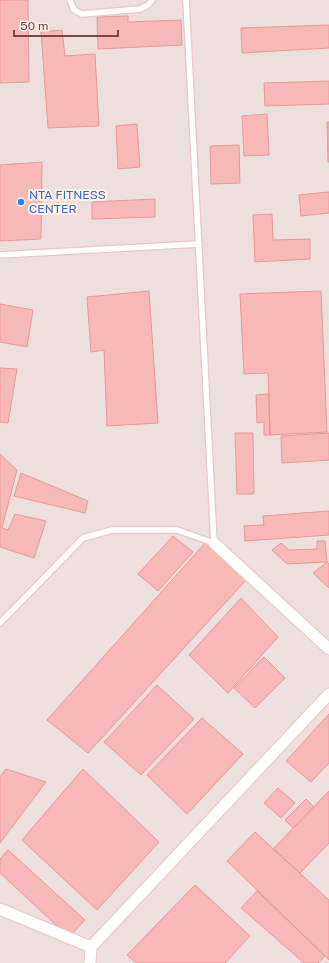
<svg xmlns="http://www.w3.org/2000/svg" width="329" height="963" font-family="'Public Sans',sans-serif">
	<style>
		.industrial { fill: #eddfde }
		.building { fill: #f7b9b7; stroke: #eb9796 }
		.lines { fill: none; stroke-linecap: round; stroke-linejoin: round }
		.lane-casing { stroke: #e9c7c2; stroke-width: 8 }
		.street-casing { stroke: #e9c7c2; stroke-width: 13 }
		.lane { stroke: #fff; stroke-width: 5.5 }
		.street { stroke: #fff; stroke-width: 11 }
		.shop-dot { fill: #3f7fe0; stroke: #fff0eb; stroke-width: 1.5 }
		.labels { text-anchor: middle; stroke-width: 4; stroke-linejoin: round; paint-order: stroke }
		.shop-label { font-size: 12px; fill: #366cbe; stroke: #fff0eb; text-anchor: start }
	</style>
	<rect width="100%" height="100%" fill="#fee9e3"/>
	<path class="industrial" d="M0,0H329V963H0Z"/>
	<path class="building" d="M0,0H28L29,82L0,83Z
		M128,16V22L181,20L182,45L98,49L97,17Z
		M329,25V48L242,53L241,28Z
		M62,30L65,56L95,54L99,126L48,128L41,32Z
		M329,81V104L265,106L264,83Z
		M267,114L269,155L244,156L242,116Z
		M327,122H329V162H328Z
		M137,124L140,167L118,169L116,126Z
		M239,145L240,183L211,184L210,146Z
		M42,162L41,239L0,241V165Z
		M329,192V213L301,216L299,195Z
		M155,199V217L92,219V202Z
		M272,214L273,240L310,239V259L255,262L253,215Z
		M149,291L158,423L107,426L104,350L91,352L87,297Z
		M321,291L327,432L270,435L268,373L244,374L240,294Z
		M0,304L33,310L27,347L0,342Z
		M0,368L17,369L8,423L0,422Z
		M269,394L270,435H264V422L257,423L256,395Z
		M235,433H253L254,494H237Z
		M329,433V460L282,463L281,436Z
		M0,454L17,470L2,528L8,530L15,514L46,521L34,558L0,547Z
		M21,473L88,501L85,513L14,496Z
		M329,511V535L245,541L244,526L264,525L263,516Z
		M173,536L193,552L158,591L138,574Z
		M317,541H325L327,562L287,564L272,550L281,543L289,550L317,549Z
		M206,542L247,579L88,753L47,720Z
		M327,562L329,564V588L313,573Z
		M241,598L278,637L228,693L189,655Z
		M264,657L285,678L255,708L234,688Z
		M157,685L194,719L141,775L104,742Z
		M329,714V763L311,782L286,761Z
		M202,718L243,754L187,814L147,775Z
		M6,769L46,782L0,843V777Z
		M83,769L159,842L97,910L22,840Z
		M278,788L295,803L281,818L264,803Z
		M329,791V843L300,873L273,849Z
		M306,799L314,807L293,828L285,820Z
		M255,832L329,900V960L227,861Z
		M8,850L85,920L69,937L0,873V859Z
		M195,885L250,936L225,963H136L127,955Z
		M257,891L325,956L318,963H304L241,908Z"/>
	<g class="lines">
		<defs>
			<path id="lane" d="M70,0L74,10L82,14L140,9L148,5L152,0
				M0,255L199,244
				M0,623L83,538L112,530H177L214,543L186,0"/>
			<path id="street" d="M214,543L329,649
				M0,909L91,947
				M90,963L91,947L329,694"/>
		</defs>
		<use href="#lane" class="lane-casing"/>
		<use href="#street" class="street-casing"/>
		<use href="#lane" class="lane"/>
		<use href="#street" class="street"/>
	</g>
	<circle class="shop-dot" cx="21" cy="202" r="4"/>
	<g class="labels">
		<g class="shop-label">
			<text x="29" y="199">NTA FITNESS<tspan x="29" dy="14">CENTER</tspan></text>
		</g>
	</g>
	<path d="M14 30v6h104v-6" fill="none" stroke="#794647" stroke-width="2"/>
	<text x="20" y="30" font-size="12" fill="#794647" stroke="#fff0eb" stroke-width="3" paint-order="stroke">50 m</text>
</svg>
